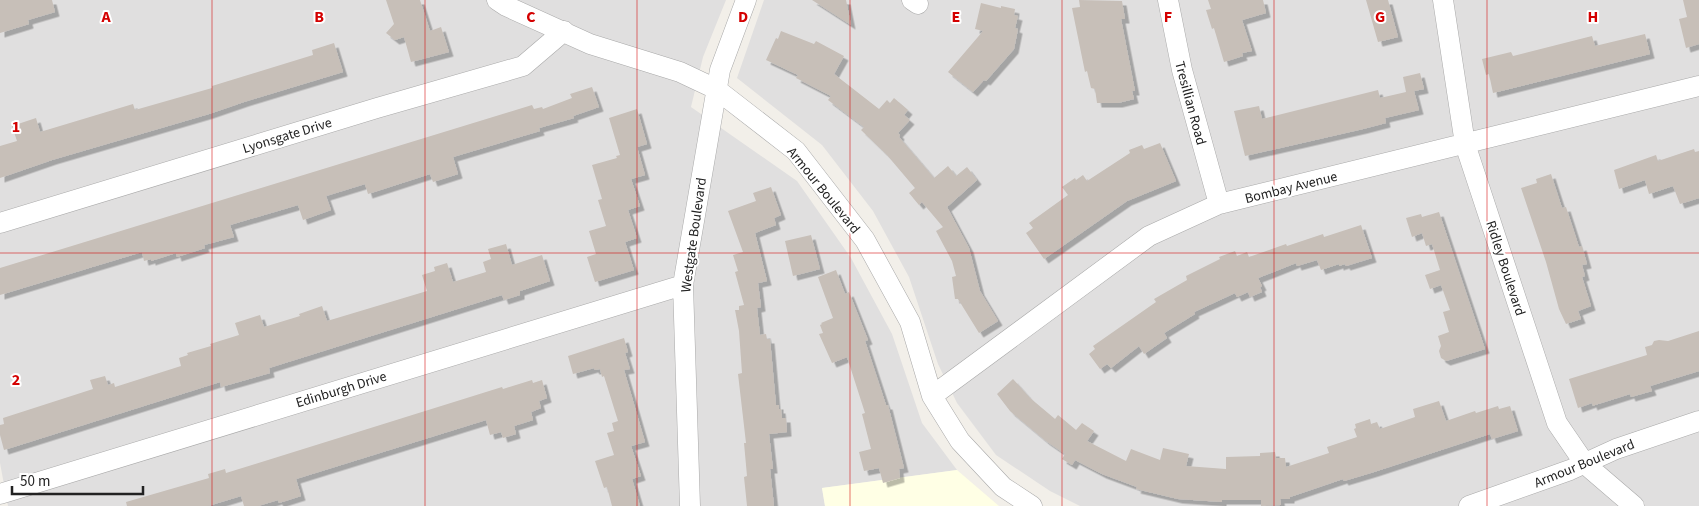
<svg xmlns="http://www.w3.org/2000/svg" width="1699" height="506" font-family="'Source Sans 3',sans-serif">
	<style>
		.residential { fill: #e0dfdf }
		.education { fill: #ffffe5 }
		.building { fill: #c7bfb8; filter: url(#shadow) }
		.lines { fill: none; stroke-linecap: round; stroke-linejoin: round }
		.minor-casing { stroke: #a9a9a9; stroke-width: 21 }
		.minor { stroke: #fff; stroke-width: 20 }
		.grid { fill: none; stroke: #d40000; stroke-width: 1; stroke-opacity: 0.55 }
		.labels { text-anchor: middle; stroke-width: 4; stroke-linejoin: round; paint-order: stroke }
		.street-label { font-size: 14px; fill: #222; stroke: #fff }
		.grid-label { font-size: 16px; text-anchor: middle; font-weight: bold; fill: #d40000; stroke: #fff; stroke-width: 4; stroke-linejoin: round; paint-order: stroke }
	</style>
	<defs>
		<filter id="shadow"><feDropShadow dx="4.5" dy="4.5" stdDeviation="0" flood-color="#0004"/></filter>
	</defs>
	<rect width="100%" height="100%" fill="#f2efe9"/>
	<path class="residential" d="M0,0H726L703,57L691,107L797,181L851,258L892,334L922,423L957,470L822,488L825,506H8L0,463Z
		M764,0H1699V506H1080L1050,491L996,455L957,403L938,364L909,277L873,211L822,145L737,78Z"/>
	<path class="education" d="M957,470L999,506H825L822,488Z"/>
	<path class="building" d="M0,0H52L55,12L28,20L29,24L0,33Z
		M386,0H420L430,31L441,27L449,52L411,62L404,37L395,40L386,33L394,24Z
		M812,0H846L851,25Z
		M1079,0L1122,1L1125,19H1121L1135,91H1132L1134,99L1118,103H1097L1095,89L1091,88L1087,71L1085,72L1072,8L1080,7Z
		M1208,0H1263L1266,13L1242,20L1252,51L1242,53L1243,56L1224,62L1214,28L1212,29L1206,10L1211,9Z
		M1366,0H1388L1398,37L1378,42Z
		M1683,0H1699V44L1686,48L1679,19L1687,17Z
		M981,3L1001,8V6L1015,9L1014,15L1018,16L1015,28L1018,29L1014,49L986,81L984,80L973,92L948,72L983,31L975,29Z
		M781,31L814,44L816,41L844,56L834,74L879,109L887,100L890,103L894,98L908,110L904,115L910,120L898,133L900,135L899,137L934,178L948,166L956,176L967,167L977,180L947,207L969,248L980,291L998,321L979,333L958,299H955L952,277L956,276L952,261L936,231L943,227L922,202L919,205L909,193L915,188L887,155L861,130L864,127L828,100L831,96L796,78L798,75L766,60L776,38L778,39Z
		M1645,34L1650,54L1493,93L1489,74L1486,75L1482,59L1511,52L1513,56L1592,36L1595,46Z
		M334,43L343,72L244,102L209,114L52,160L0,178V146L17,141L12,126L36,118L40,132L133,104L135,110L212,88V86L313,55L312,50Z
		M1420,73L1424,89L1414,91L1419,110L1385,118L1386,123L1363,129L1245,156L1234,111L1259,106L1262,119L1378,90L1380,98L1406,92L1403,77Z
		M592,87L599,107L573,116L574,118L539,128L540,131L453,157L458,174L433,182L430,174L368,194L365,184L326,196L331,210L303,220L298,205L230,225L234,237L204,245L205,248L177,257L176,253L151,261V259L144,261L142,252L0,295V268L532,105L534,109L542,107L543,109L572,98L570,94Z
		M637,109L647,144L637,147L645,175L631,179L640,206L628,210L637,238L625,242L634,270L595,282L587,257L596,254L589,231L606,226L598,200L602,199L592,165L617,158L616,156L620,155L609,118Z
		M1160,143L1176,181L1127,201L1044,259L1026,233L1033,228L1029,223L1068,195L1062,187L1075,178L1076,180L1083,175L1087,181L1130,153L1129,150L1142,145L1144,149Z
		M1694,149L1695,152L1699,151V198L1680,204L1673,186L1649,194L1645,180L1619,189L1614,170L1656,155L1658,161Z
		M1551,174L1562,208L1566,207L1579,247L1582,246L1587,264L1582,265L1585,276L1582,277L1591,306L1578,311L1581,319L1566,324L1559,309L1546,262L1521,188L1537,183L1536,179Z
		M771,187L781,215L774,218L776,225L755,233L767,281L758,283L761,307L757,308L760,335L766,334L767,339H770L776,405H779V409H781L782,418H786L787,432L769,434L773,469H770L774,506H747L744,477L747,476L744,443H746L738,374L742,373L739,331L735,310H739V306L744,305L735,272L738,271L733,255L743,252L728,211L756,201L753,193Z
		M1439,212L1485,349L1446,361L1441,358L1439,351L1441,346L1438,336L1449,332L1443,312L1450,310L1441,285L1430,289L1425,275L1440,270L1432,244L1426,246L1422,233L1412,237L1406,218L1421,214L1422,217Z
		M1361,225L1372,258L1346,266L1345,264L1339,266V264L1321,270L1317,260L1297,266L1296,263L1258,278L1262,286L1260,287L1262,292L1250,297L1248,292L1237,297L1235,293L1194,312L1195,314L1164,333L1167,338L1144,354L1139,346L1111,368L1107,364L1100,369L1089,354L1095,349L1093,346L1156,302L1154,299L1187,280L1186,276L1220,259L1219,257L1235,251L1237,256L1247,252L1249,257L1286,244L1287,246L1323,234L1324,237Z
		M811,235L820,269L793,276L785,241Z
		M506,244L512,265L542,255L550,281L520,291V295L504,300L502,295L269,368L270,373L221,387L220,382L4,450L0,435V425L4,424L3,418L93,389L90,380L105,376L108,385L114,383L115,387L181,366L179,358L188,355L187,353L211,346L210,344L239,335L235,323L260,315L264,327L300,316L299,314L322,306L327,321L427,291L422,275L435,271L434,267L447,263L453,282L486,272L483,262L491,259L488,249Z
		M836,270L845,294L849,292L868,340L865,341L886,405H888L904,468L899,469L900,478L883,483L879,468L864,471L859,452L871,449L862,414L865,413L847,357L832,363L819,334L823,333L820,325L822,324L821,323L833,318L818,277Z
		M1699,331V371L1650,386L1652,391L1631,397L1630,394L1595,405L1593,406L1592,403L1578,408L1569,379L1647,355L1645,347L1652,345L1654,341L1659,340L1668,341Z
		M624,338L628,352L625,353L630,369L624,370L645,442L631,446L641,476L632,479L640,506H612L607,487L604,488L595,461L614,455L607,433L614,431L612,423L618,421L604,376L602,377L600,369L595,370L594,368L573,374L568,356Z
		M1013,379L1030,398L1055,419L1058,415L1076,430L1082,423L1094,431L1087,441L1126,461L1131,449L1160,460L1163,448L1189,454L1186,466L1226,469V457L1260,456V453L1275,452L1276,458H1285L1286,467L1329,453L1327,447L1357,437L1354,429L1356,428L1355,424L1370,419L1371,424L1377,422L1380,429L1415,417L1413,409L1439,401L1446,421L1475,411L1476,413L1498,406L1499,409L1510,406L1518,431L1492,439L1490,434L1374,472L1344,481L1343,479L1290,497V499H1280L1281,505L1261,506V500H1222V502L1178,499L1136,489L1137,487L1102,474L1075,460L1072,465L1062,459L1065,454L1046,441L1010,411L997,394Z
		M532,380L533,383L542,380L547,398L539,401L541,408L531,412L533,420L514,426L516,434L503,438L501,432L490,435L486,420L296,479L301,496L279,503L278,500L258,506H244L241,496L208,506H127L126,502L209,478L208,474L225,469L226,473L502,387L503,389Z"/>
	<g class="lines">
		<defs>
			<path id="minor" d="M497,0L506,6L590,44L680,72L716,89L796,151L865,240L910,322L932,396L960,441L1003,487L1032,506
				M912,0L918,4
				M1168,0L1182,70L1219,204
				M1443,0L1465,144L1557,423L1585,464L1634,506
				M0,223L377,108L523,66L564,31
				M932,396L1149,236L1219,204L1699,86
				M0,494L683,285
				M690,506L683,285L720,70L746,0
				M1469,506L1570,470L1616,449L1699,421"/>
		</defs>
		<use href="#minor" class="minor-casing"/>
		<use href="#minor" class="minor"/>
	</g>
	<path class="grid" d="M212,0V506M425,0V506M637,0V506M850,0V506M1062,0V506M1274,0V506M1487,0V506M0,253H1699"/>
	<g class="labels">
		<g class="street-label">
			<text transform="translate(1191 103) rotate(75)" y="5">Tresillian Road</text>
			<text transform="translate(287 135) rotate(-17)" y="5">Lyonsgate Drive</text>
			<text transform="translate(1291 187) rotate(-14)" y="5">Bombay Avenue</text>
			<text transform="translate(824 190) rotate(51)" y="5">Armour Boulevard</text>
			<text transform="translate(693 235) rotate(-82)" y="5">Westgate Boulevard</text>
			<text transform="translate(1506 268) rotate(72)" y="5">Ridley Boulevard</text>
			<text transform="translate(341 389) rotate(-17)" y="5">Edinburgh Drive</text>
			<text transform="translate(1584 463) rotate(-22)" y="5">Armour Boulevard</text>
		</g>
	</g>
	<g class="grid-label">
		<text x="106" y="22">A</text>
		<text x="319" y="22">B</text>
		<text x="531" y="22">C</text>
		<text x="743" y="22">D</text>
		<text x="956" y="22">E</text>
		<text x="1168" y="22">F</text>
		<text x="1380" y="22">G</text>
		<text x="1593" y="22">H</text>
		<text x="16" y="132">1</text>
		<text x="16" y="385">2</text>
	</g>
	<path d="M12 486v8h131v-8" fill="none" stroke="#222222" stroke-width="2.5"/>
	<text x="20" y="486" font-size="15" fill="#222222" stroke="#ffffff" stroke-width="4" paint-order="stroke">50 m</text>
</svg>
